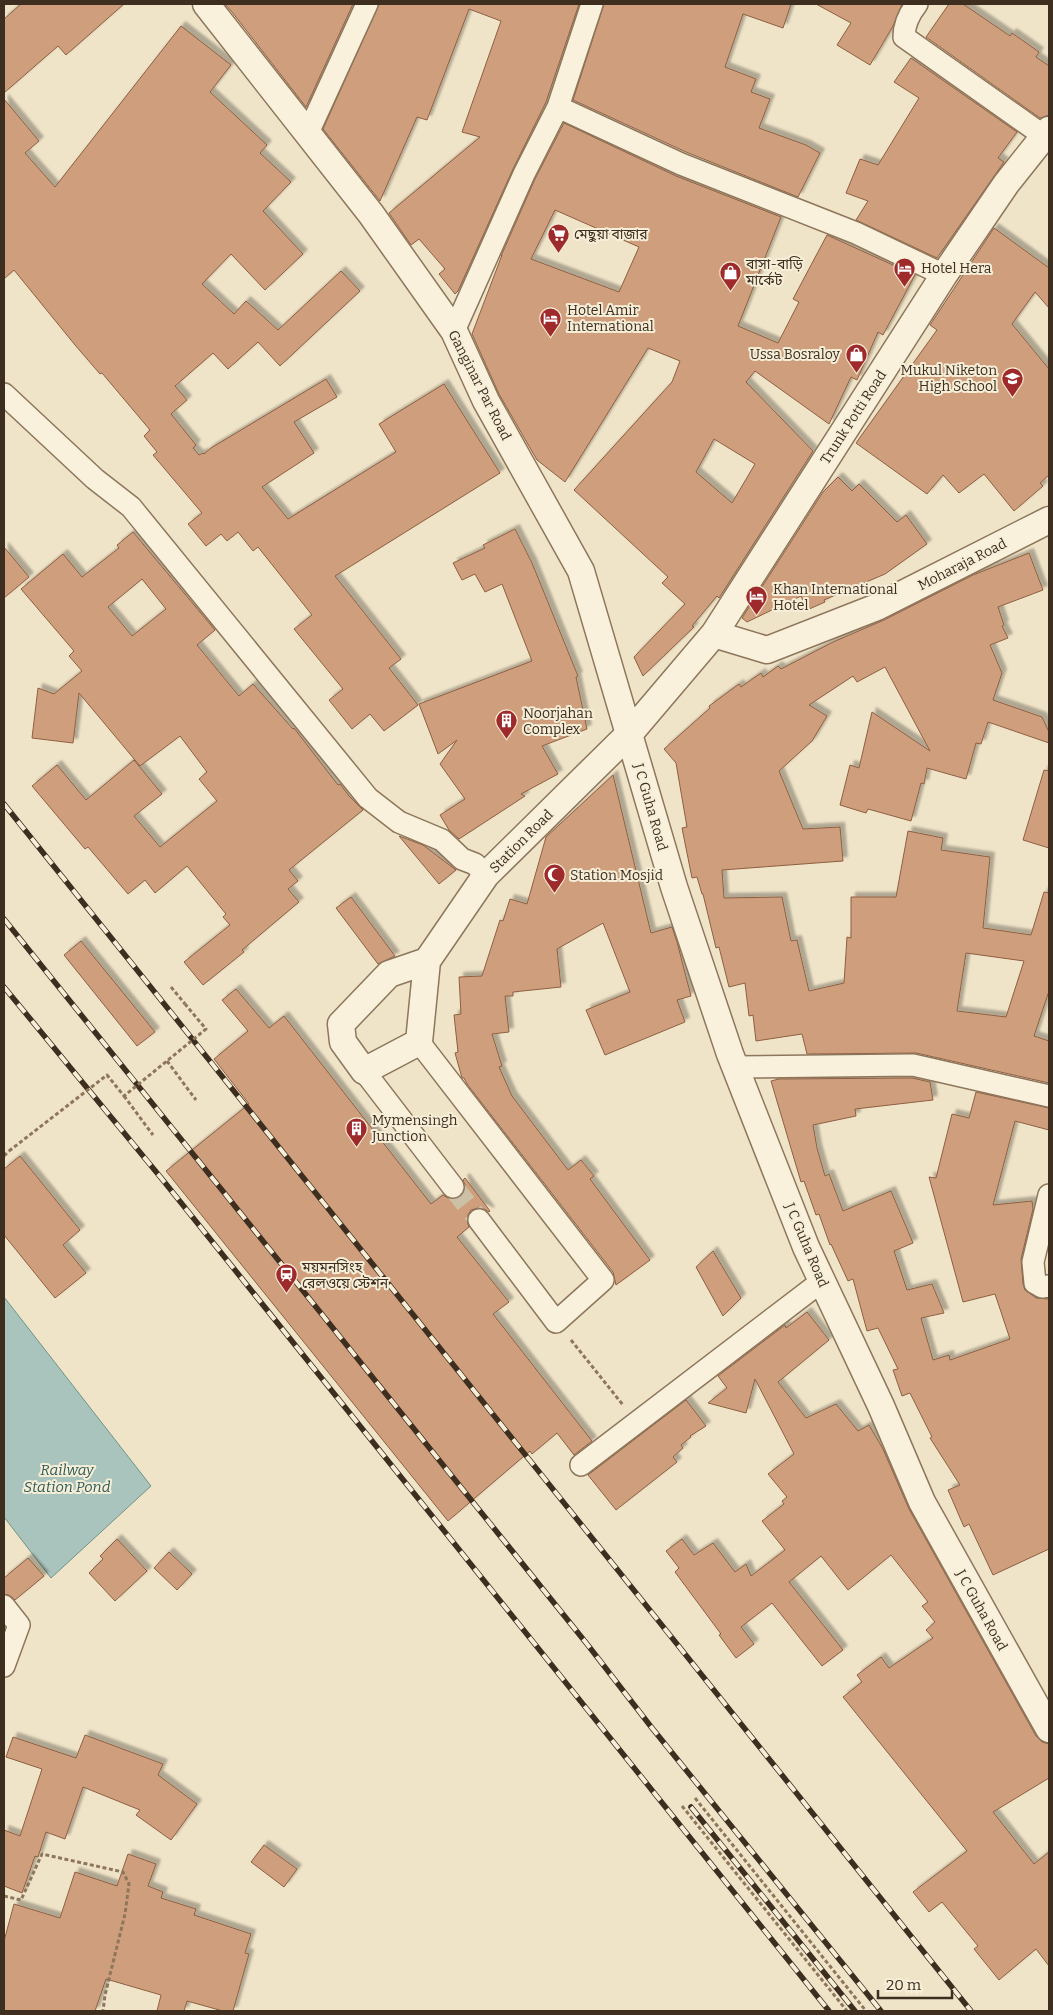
<svg xmlns="http://www.w3.org/2000/svg" width="1053" height="2015" font-family="Bitter,'Noto Sans Bengali',serif">
	<style>
		.water { fill: #a9c4bc; stroke: #6f938a }
		.building { fill: #cf9f7d; stroke: #8d5f41; fill-rule: evenodd; filter: url(#shadow) }
		.lines { fill: none; stroke-linecap: round; stroke-linejoin: round }
		.minor-tunnel { stroke: #ccc0a6; stroke-width: 21; stroke-dasharray: 21 11; stroke-linecap: butt }
		.minor-casing { stroke: #8d765c; stroke-width: 24 }
		.tertiary-casing { stroke: #8d765c; stroke-width: 29 }
		.path { stroke: #8d765c; stroke-width: 3; stroke-dasharray: 4 2.5; stroke-linecap: butt }
		.minor { stroke: #faf1dc; stroke-width: 21 }
		.tertiary { stroke: #faf1dc; stroke-width: 26 }
		.rail-casing { stroke: #3d2e20; stroke-width: 5.5 }
		.rail { stroke: #f7eed8; stroke-width: 4; stroke-dasharray: 11; stroke-linecap: butt }
		.path-bridge { stroke: #8d765c; stroke-width: 3; stroke-dasharray: 4 2.5; stroke-linecap: butt }
		.labels { text-anchor: middle; stroke-width: 4; stroke-linejoin: round; paint-order: stroke }
		.poi-label { font-size: 14px; fill: #3d2e20; stroke: #f7eed8; text-anchor: start }
		.street-label { font-size: 14px; fill: #3d2e20; stroke: #f7eed8 }
		.water-label { font-size: 15px; font-style: italic; fill: #2f5d5a; stroke: #f7eed8 }
	</style>
	<defs>
		<filter id="shadow"><feDropShadow dx="4.5" dy="-4.5" stdDeviation="1" flood-color="#0004"/></filter>
	</defs>
	<rect width="100%" height="100%" fill="#f0e4c8"/>
	<path class="water" d="M4,1297L151,1486L51,1578L4,1517Z"/>
	<path class="building" d="M21,4H124L66,55L58,46L4,93V19Z
		M225,4H353L306,107L232,12Z
		M379,4H579L546,102L513,169L458,291L455,294L439,274L445,269L419,239L411,245L389,213L480,137L462,132L501,21L469,9L427,120L417,117L380,201L323,129Z
		M604,4H791L783,28L743,14L725,67L756,79L751,92L770,99L759,128L806,145L820,153L798,197L686,152L573,100Z
		M816,4H902L893,26L870,65L837,45L851,23Z
		M949,4H963L1010,36L1012,33L1039,52L1036,57L1049,66V115L1040,118L926,37Z
		M181,26L231,65L210,92L267,145L260,153L291,182L263,211L303,254L265,290L231,254L202,284L234,314L246,301L278,330L341,271L360,291L280,366L258,342L228,369L213,353L175,386L187,400L171,414L196,445L193,448L199,455L203,453L204,454L211,448L326,379L337,397L294,422L314,453L262,487L288,519L396,452L379,424L444,384L500,473L335,576L401,659L389,668L418,705L384,731L370,714L352,729L329,700L343,689L294,629L312,615L293,591L258,547L253,551L238,532L227,541L221,534L206,546L188,524L202,513L153,455L157,452L144,436L150,430L102,373L100,374L75,345L14,270L4,279V99L39,141L25,153L55,187Z
		M911,58L1017,132L998,158L1004,162L937,258L856,220L868,201L846,193L860,159L878,165L919,98L894,82Z
		M564,123L676,176L781,217L738,326L778,343L799,302L793,299L827,235L915,275L883,335L878,332L857,380L851,377L829,424L755,371L746,382L813,451L719,598L717,596L692,626L694,627L643,676L634,657L685,604L662,583L668,577L574,490L672,382L680,361L648,348L565,482L537,460L499,394L472,334L502,255L501,256L535,179ZM555,210L639,247L619,292L531,259ZM714,439L755,464L732,503L696,472Z
		M994,228L1049,268V308L1035,292L1012,324L1049,369V475L1040,483L1043,486L1014,511L984,474L959,493L943,475L927,494L856,443L937,330L930,325Z
		M838,477L852,491L859,484L897,522L906,515L927,544L885,574L824,600L825,602L807,610L801,596L747,622L742,618L823,492Z
		M515,529L532,563L578,676L576,677L587,729L542,746L558,774L521,794L525,796L459,839L449,830L440,815L465,799L440,764L457,740L438,754L419,704L532,661L502,584L485,592L475,574L462,580L453,563L485,548L483,545Z
		M133,532L215,630L197,645L239,696L253,684L293,729L294,728L338,785L340,784L349,796L363,810L289,870L298,881L288,889L299,902L242,950L244,952L203,985L184,962L230,925L223,917L226,914L187,866L155,893L145,880L128,894L88,847L85,849L32,786L57,765L86,800L134,760L162,794L134,816L160,847L217,801L199,779L207,772L180,736L140,766L79,693L73,743L32,738L38,688L54,694L82,671L69,656L74,651L21,589L63,554L82,577L119,548L117,545ZM142,579L166,609L132,636L108,607Z
		M4,547L29,577L4,598Z
		M1029,553L1043,590L998,607L1004,625L1002,626L1008,638L990,645L1002,673L993,700L1042,717L1049,732V743L988,722L981,744L976,743L966,779L927,768L924,784L921,783L911,821L868,809L866,813L840,805L850,765L859,768L872,712L930,751L885,667L857,682L853,676L809,705L827,716L812,741L779,771L803,829L840,827L843,861L722,870L724,898L782,897L791,941L797,940L809,991L844,983L847,937L851,938V897H896L908,831L943,838L941,850L990,857L983,928L1031,935L1044,892L1049,893V991L1034,1036L1049,1041V1083L916,1053L807,1054L802,1034L756,1041L753,1015L749,1016L745,983L729,987L719,947L716,948L703,894H702L697,877L692,878L682,828L687,827L676,763L664,749L710,708L709,706L739,684L741,687L761,673L763,677L778,666L781,669L833,642L884,620L973,575ZM966,953L1024,961L1006,1017L957,1011Z
		M1044,770L1049,771V848L1023,840Z
		M613,775L651,933L672,927L677,942L691,996L677,1000L685,1022L605,1055L586,1010L630,992L603,923L557,949L561,987L513,992V996H505L509,1032L492,1034L502,1066L499,1067L512,1096L568,1170L581,1160L594,1176L590,1179L650,1260L616,1285L613,1272L467,1084L464,1078H462L455,1053L458,1052L454,1015L461,1014L459,977L482,976L500,920L503,921L510,899L527,904L546,837Z
		M399,836L423,845L456,870L439,884Z
		M351,897L395,956L378,964L336,908Z
		M81,941L155,1032L137,1046L64,955Z
		M236,989L269,1028L284,1016L431,1204L443,1195L448,1198L454,1199L461,1197L465,1191V1185L463,1180L465,1178L490,1211L489,1212L484,1209L478,1208L471,1210L468,1215L467,1221L469,1227L457,1237L509,1302L493,1314L592,1441L574,1455L557,1433L532,1454L530,1451L448,1521L166,1171L249,1104L214,1059L248,1031L222,1000Z
		M912,1078L930,1082L933,1100L855,1109L856,1116L813,1125L817,1148L825,1176L829,1174L843,1211L891,1191L913,1243L894,1251L907,1290L932,1284L944,1313L921,1318L933,1360L949,1355L950,1360L1010,1339L995,1294L963,1302L929,1177L936,1178L952,1114L969,1118L976,1092L1049,1108V1130L1015,1121L993,1205L1032,1201L1033,1209L1021,1259L1023,1284L1025,1290L1036,1298L1049,1299V1549L993,1575L969,1524L964,1527L948,1490L960,1485L930,1438L932,1437L910,1393L902,1396L893,1370L898,1369L878,1328L867,1331L853,1279L848,1281L831,1244L830,1245L819,1214L816,1215L804,1181L801,1182L771,1081L779,1079Z
		M20,1156L80,1230L63,1245L86,1273L55,1298L4,1235V1169Z
		M713,1251L741,1298L723,1316L696,1267Z
		M807,1312L829,1340L778,1382L806,1418L836,1404L858,1431L869,1425L883,1449L909,1509L1036,1736L1042,1742L1049,1744V1778L993,1812L1034,1864L1049,1852V1966L1036,1949L999,1980L974,1949L978,1946L942,1902L929,1912L913,1892L967,1851L843,1697L862,1682L857,1675L881,1657L889,1668L933,1638L926,1630L935,1622L922,1606L928,1602L891,1555L848,1590L821,1556L789,1582L843,1650L822,1666L772,1603L741,1627L754,1644L736,1658L719,1635L721,1634L675,1572L679,1568L666,1551L682,1539L694,1555L713,1543L735,1572L746,1564L751,1576L785,1550L762,1521L784,1504L782,1501L787,1497L768,1474L794,1454L755,1379L746,1413L708,1403L727,1388L718,1376L785,1325L786,1328Z
		M686,1400L706,1426L690,1436L691,1437L681,1445L683,1448L673,1457L677,1462L616,1510L588,1475Z
		M117,1539L147,1571L115,1601L89,1573L103,1559L100,1556Z
		M169,1552L192,1574L177,1590L154,1568Z
		M28,1558L44,1576L15,1600L9,1595L4,1594V1578Z
		M85,1735L163,1764L158,1775L197,1804L171,1840L136,1815L140,1810L83,1787L65,1839L46,1832L38,1857L35,1856L22,1893L4,1886V1830L20,1836L42,1769L6,1757L13,1737L76,1758Z
		M264,1845L297,1869L284,1887L251,1862Z
		M128,1854L156,1864L148,1886L163,1892L161,1898L196,1909L194,1915L251,1934L245,1953L249,1954L233,2011H223L187,2001L184,2011H157L161,1995L106,1979L95,2011H4V1941L14,1904L60,1918L75,1872L117,1886Z"/>
	<g class="lines">
		<path class="minor-tunnel" d="M453,1187L479,1220"/>
		<defs>
			<path id="minor" d="M917,4C909,14 904,24 904,37L1044,136
				M558,107L681,164L856,233L944,275
				M308,133L367,4
				M454,331L524,174L558,107L592,4
				M4,394L95,479L131,507L368,798L399,822L442,840L462,859L475,864L486,875
				M419,1042L603,1280L556,1322L479,1220
				M735,1067L913,1065L1049,1096
				M364,1071L453,1187
				M1049,1195L1033,1262L1035,1283L1042,1287L1049,1286
				M581,1465L822,1281
				M4,1606L19,1625L4,1666"/>
			<path id="tertiary" d="M206,4L371,214L454,331L486,401L581,571L674,887L730,1054L806,1247L881,1406L922,1502L1049,1729
				M714,634L944,275L1006,184L1049,130
				M427,961L389,974L341,1024L343,1042L364,1071L419,1042L427,961L486,875L630,733L714,634L767,650L877,607L1049,520"/>
		</defs>
		<use href="#minor" class="minor-casing"/>
		<use href="#tertiary" class="tertiary-casing"/>
		<path class="path" d="M171,987L185,1004
			M167,1061L196,1100
			M124,1096L153,1135
			M4,1156L9,1151
			M571,1340L623,1405
			M695,1798L866,2011
			M682,1806L847,2011
			M4,1896L21,1900L42,1854L123,1872L129,1884L125,1914L105,1995L103,2011"/>
		<use href="#minor" class="minor"/>
		<use href="#tertiary" class="tertiary"/>
		<defs>
			<path id="rail" d="M4,804L971,2011
				M4,919L587,1644L652,1728L881,2011
				M4,987L162,1179L829,2011
				M691,1807L855,2011"/>
		</defs>
		<use href="#rail" class="rail-casing"/>
		<use href="#rail" class="rail"/>
		<path class="path-bridge" d="M9,1151L107,1075L124,1096L206,1029L185,1004"/>
	</g>
	<defs>
		<symbol id="supermarket-pin" viewBox="-11 -11 22 30"><path d="M0 17L-7.5 6A9.5 9.5 0 1 1 7.5 6Z" fill="#9e2a2b" stroke="#f7eed8"/><path d="M-6-5.5h2.5l.6 2H6L4.5 2H-2.5L-4.4-4H-6ZM-1.5 3.2a1.3 1.3 0 1 0 .1 0ZM3 3.2a1.3 1.3 0 1 0 .1 0Z" fill="#fff"/></symbol>
		<symbol id="hotel-pin" viewBox="-11 -11 22 30"><path d="M0 17L-7.5 6A9.5 9.5 0 1 1 7.5 6Z" fill="#9e2a2b" stroke="#f7eed8"/><path d="M-6-4.5h1.5V1H6V5H4.5V3h-9V5H-6ZM-4 0a1.8 1.8 0 1 1 3.6 0ZM.5 0V-2.5h3Q6-2.5 6 0Z" fill="#fff"/></symbol>
		<symbol id="shop-pin" viewBox="-11 -11 22 30"><path d="M0 17L-7.5 6A9.5 9.5 0 1 1 7.5 6Z" fill="#9e2a2b" stroke="#f7eed8"/><path d="M-5-2.5h2.3a2.7 3.5 0 0 1 5.4 0H5L5.5 6h-11ZM-1.5-2.5h3a1.5 2.3 0 0 0-3 0Z" fill="#fff"/></symbol>
		<symbol id="school-pin" viewBox="-11 -11 22 30"><path d="M0 17L-7.5 6A9.5 9.5 0 1 1 7.5 6Z" fill="#9e2a2b" stroke="#f7eed8"/><path d="M0-5L7-2L0 1L-7-2ZM-4 1L0 2.5L4 1V4Q0 6-4 4Z" fill="#fff"/></symbol>
		<symbol id="building-pin" viewBox="-11 -11 22 30"><path d="M0 17L-7.5 6A9.5 9.5 0 1 1 7.5 6Z" fill="#9e2a2b" stroke="#f7eed8"/><path d="M-4-6H4V6H1V3H-1V6H-4ZM-2.5-4.3h1.7v1.8h-1.7ZM.8-4.3h1.7v1.8H.8ZM-2.5-1h1.7V.8h-1.7ZM.8-1h1.7V.8H.8Z" fill="#fff"/></symbol>
		<symbol id="mosque-pin" viewBox="-11 -11 22 30"><path d="M0 17L-7.5 6A9.5 9.5 0 1 1 7.5 6Z" fill="#9e2a2b" stroke="#f7eed8"/><path d="M3.5-4.9A6 6 0 1 0 3.5 4.9A5 5 0 1 1 3.5-4.9Z" fill="#fff"/></symbol>
		<symbol id="station-pin" viewBox="-11 -11 22 30"><path d="M0 17L-7.5 6A9.5 9.5 0 1 1 7.5 6Z" fill="#9e2a2b" stroke="#f7eed8"/><path d="M-3-6H3Q5-6 5-4V2Q5 4 3 4L4.5 6H3L1.5 4h-3L-3 6H-4.5L-3 4Q-5 4-5 2V-4Q-5-6-3-6ZM-3.5-4v3h7v-3ZM-3.5 1v1.5H-2V1ZM2 1v1.5H3.5V1Z" fill="#fff"/></symbol>
	</defs>
	<g fill-rule="evenodd">
		<use href="#supermarket-pin" x="546" y="222" width="25" height="34"/>
		<use href="#hotel-pin" x="892" y="256" width="25" height="34"/>
		<use href="#shop-pin" x="718" y="260" width="25" height="34"/>
		<use href="#hotel-pin" x="538" y="306" width="25" height="34"/>
		<use href="#shop-pin" x="844" y="342" width="25" height="34"/>
		<use href="#school-pin" x="1000" y="366" width="25" height="34"/>
		<use href="#hotel-pin" x="744" y="584" width="25" height="34"/>
		<use href="#building-pin" x="494" y="708" width="25" height="34"/>
		<use href="#mosque-pin" x="542" y="862" width="25" height="34"/>
		<use href="#building-pin" x="344" y="1116" width="25" height="34"/>
		<use href="#station-pin" x="274" y="1262" width="25" height="34"/>
	</g>
	<g class="labels">
		<g class="poi-label">
			<text x="574" y="239">মেছুয়া বাজার</text>
			<text x="746" y="269">বাসা-বাড়ি<tspan x="746" dy="16">মার্কেট</tspan></text>
			<text x="921" y="273">Hotel Hera</text>
			<text x="567" y="315">Hotel Amir<tspan x="567" dy="16">International</tspan></text>
			<text x="840" y="359" text-anchor="end">Ussa Bosraloy</text>
			<text x="997" y="375" text-anchor="end">Mukul Niketon<tspan x="997" dy="16">High School</tspan></text>
			<text x="773" y="594">Khan International<tspan x="773" dy="16">Hotel</tspan></text>
			<text x="523" y="718">Noorjahan<tspan x="523" dy="16">Complex</tspan></text>
			<text x="570" y="880">Station Mosjid</text>
			<text x="372" y="1125">Mymensingh<tspan x="372" dy="16">Junction</tspan></text>
			<text x="302" y="1272">ময়মনসিংহ<tspan x="302" dy="16">রেলওয়ে স্টেশন</tspan></text>
		</g>
		<g class="street-label">
			<text transform="translate(480 385) rotate(63)" y="5">Ganginar Par Road</text>
			<text transform="translate(853 417) rotate(-57)" y="5">Trunk Potti Road</text>
			<text transform="translate(962 564) rotate(-27)" y="5">Moharaja Road</text>
			<text transform="translate(651 807) rotate(74)" y="5">J C Guha Road</text>
			<text transform="translate(521 841) rotate(-45)" y="5">Station Road</text>
			<text transform="translate(807 1245) rotate(67)" y="5">J C Guha Road</text>
			<text transform="translate(982 1610) rotate(61)" y="5">J C Guha Road</text>
		</g>
		<g class="water-label">
			<text x="67" y="1475">Railway<tspan x="67" dy="17">Station Pond</tspan></text>
		</g>
	</g>
	<rect width="1053" height="2015" fill="none" stroke="#3d2e20" stroke-width="10"/>
	<path d="M878 1990v8h74v-8" fill="none" stroke="#3d2e20" stroke-width="2.5"/>
	<text x="886" y="1990" font-size="15" fill="#3d2e20" stroke="#f7eed8" stroke-width="4" paint-order="stroke">20 m</text>
</svg>
